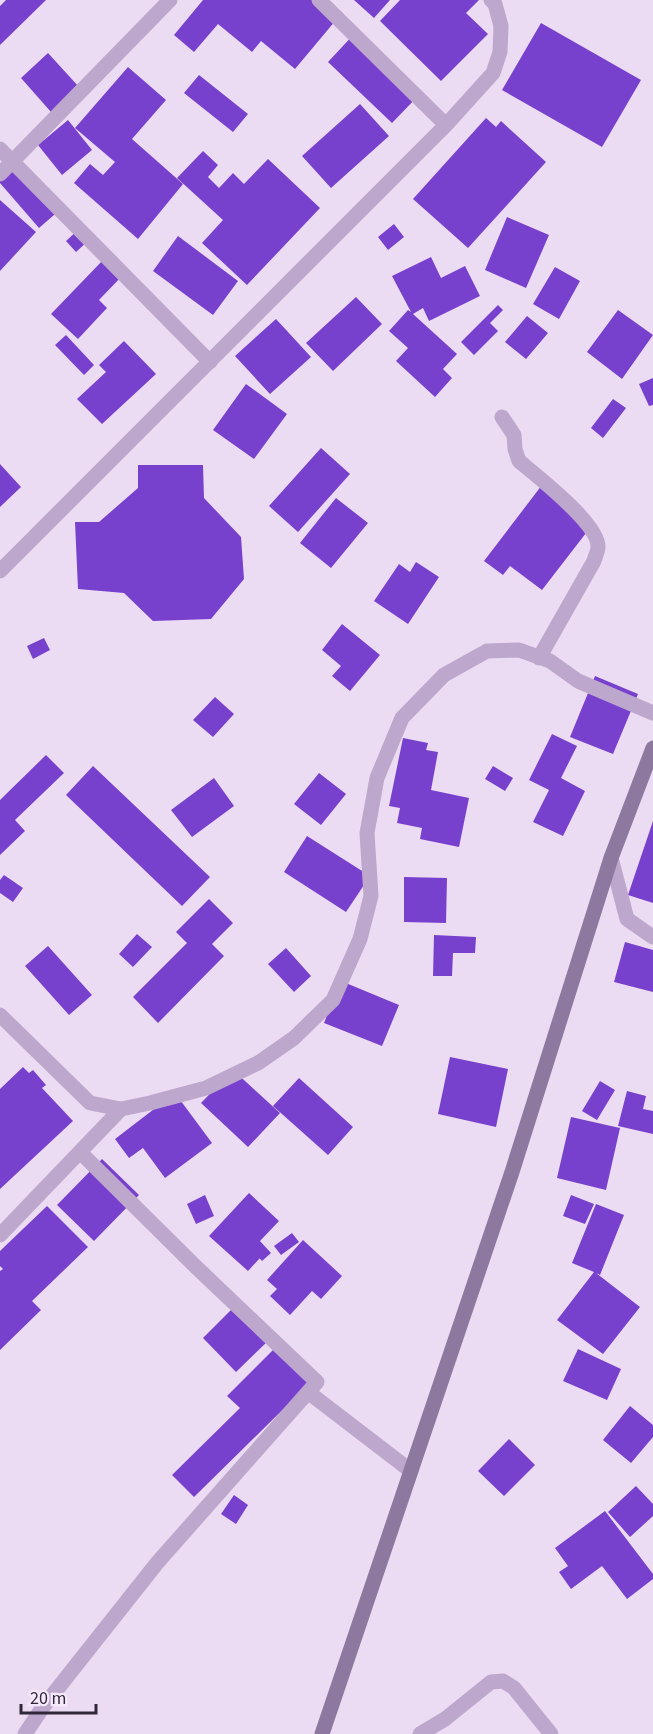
<svg xmlns="http://www.w3.org/2000/svg" width="653" height="1734" font-family="'Source Sans 3',sans-serif">
	<style>
		.building { fill: #7841cd }
		.lines { fill: none; stroke-linecap: round; stroke-linejoin: round }
		.street { stroke: #bea7cc; stroke-width: 15 }
		.secondary { stroke: #8d78a0; stroke-width: 15 }
	</style>
	<rect width="100%" height="100%" fill="#ecdcf3"/>
	<path class="building" d="M6,0H46L0,45V6Z
		M203,0H312L336,20L295,69L261,41L252,52L218,24L194,52L174,35Z
		M354,0H390L374,18Z
		M400,0H479L466,13L488,34L441,81L380,21Z
		M541,23L641,80L602,147L502,90Z
		M356,32L421,93L392,123L328,62Z
		M48,53L79,87L51,112L21,78Z
		M128,67L166,100L132,139L183,184L138,239L74,183L90,164L103,175L115,162L75,128Z
		M199,75L248,114L233,132L184,93Z
		M360,104L389,136L331,188L302,156Z
		M486,118L496,127L501,121L546,162L468,248L413,199Z
		M68,120L92,150L62,175L38,145Z
		M203,151L218,165L208,177L219,188L233,173L244,184L268,159L320,208L247,285L202,243L223,220L177,178Z
		M20,161L62,208L39,228L0,183V178Z
		M0,200L36,232L0,271Z
		M507,217L549,235L526,288L485,270Z
		M394,224L404,237L388,250L378,237Z
		M78,230L89,240L76,252L66,241Z
		M178,236L238,281L213,315L153,271Z
		M431,257L441,278L465,266L480,296L429,321L423,308L413,314L457,354L443,369L452,378L435,397L396,361L408,348L389,331L408,310L411,312L392,276Z
		M104,259L122,276L99,300L107,308L78,339L51,314Z
		M555,267L580,281L559,319L533,304Z
		M356,297L382,324L333,371L306,343Z
		M498,305L503,310L490,323L498,331L474,355L461,342Z
		M618,310L653,335L622,379L587,352Z
		M527,316L548,333L526,359L505,342Z
		M276,319L311,357L270,394L235,356Z
		M66,335L94,365L84,375L55,345Z
		M124,341L156,374L102,424L77,399L106,372L99,365Z
		M653,378V405L649,406L639,384Z
		M246,384L287,414L254,459L213,430Z
		M613,399L626,408L603,438L591,428Z
		M321,448L350,474L298,532L269,506Z
		M0,464L21,487L0,507Z
		M138,465H203L204,498L241,537L244,579L211,619L153,621L124,593L78,589L75,522H99L138,488Z
		M542,485L593,524L542,590L510,566L503,575L484,561Z
		M336,498L368,523L331,568L300,543Z
		M416,562L439,577L408,624L374,601L399,564L410,572Z
		M342,624L380,655L350,691L332,676L341,666L322,650Z
		M44,638L50,650L33,659L27,646Z
		M595,676L638,694L613,754L570,737Z
		M215,697L234,714L213,737L193,720Z
		M552,734L577,746L561,778L585,791L563,836L533,822L549,790L529,780Z
		M403,738L428,743L426,750L438,752L431,790L469,798L459,847L420,839L422,828L397,823L400,808L389,806Z
		M46,755L64,773L15,820L25,831L0,855V800Z
		M93,766L210,877L182,906L66,795Z
		M493,766L513,778L505,791L485,779Z
		M319,773L346,794L321,825L294,804Z
		M214,778L234,806L192,837L171,810Z
		M653,821V903L628,895Z
		M307,836L370,876L346,912L284,872Z
		M4,875L23,888L13,902L0,893V880Z
		M404,877L447,878L446,923L404,922Z
		M209,899L233,923L212,944L224,956L158,1023L133,997L187,943L176,932Z
		M137,934L152,947L133,967L119,954Z
		M434,935L476,937L475,953H453L452,976H433Z
		M625,942L653,950V992L614,982Z
		M48,946L92,995L69,1015L25,966Z
		M286,948L311,976L294,992L268,964Z
		M341,981L399,1005L382,1046L324,1023Z
		M450,1057L508,1069L496,1127L438,1114Z
		M23,1067L29,1073L33,1070L46,1085L42,1088L73,1121L0,1189V1089Z
		M233,1070L280,1113L248,1147L201,1103Z
		M299,1078L353,1127L328,1155L273,1106Z
		M600,1081L615,1090L597,1120L582,1111Z
		M627,1091L646,1096L643,1109L653,1111V1134L618,1126Z
		M175,1093L212,1143L165,1178L143,1148L129,1158L115,1139Z
		M571,1117L620,1128L606,1190L557,1178Z
		M102,1159L139,1195L94,1241L57,1205Z
		M249,1193L279,1221L260,1241L271,1253L262,1261L252,1250L260,1258L248,1271L209,1236Z
		M205,1195L214,1216L196,1224L187,1204Z
		M571,1195L594,1204L585,1224L563,1216Z
		M596,1204L624,1215L600,1275L596,1273L640,1307L603,1354L557,1320L594,1272L572,1263Z
		M47,1206L88,1247L32,1301L41,1310L0,1350V1271L3,1269L0,1266V1251Z
		M292,1233L299,1242L281,1255L274,1246Z
		M303,1240L342,1276L321,1299L312,1291L290,1315L270,1296L277,1289L267,1280Z
		M235,1306L269,1340L236,1372L203,1338Z
		M282,1341L317,1376L194,1497L172,1475L240,1408L227,1396Z
		M578,1349L621,1369L607,1400L563,1381Z
		M630,1406L653,1425V1437L631,1463L603,1440Z
		M509,1439L535,1465L504,1496L478,1471Z
		M636,1486L653,1504V1516L630,1537L608,1512Z
		M234,1495L248,1505L236,1524L221,1514Z
		M605,1511L653,1574V1579L627,1599L602,1566L571,1589L559,1572L568,1566L555,1548Z"/>
	<g class="lines">
		<path class="street" d="M319,0L446,125
			M0,149L210,362
			M0,174L170,0
			M502,417L514,435L515,449L519,461C537,476 599,524 598,547C598,551 595,557 594,561L539,658
			M0,571L446,125L493,73L500,52L501,26L495,4L491,0
			M611,858L627,919L653,937
			M0,1015L90,1103L121,1109L150,1103L206,1088L258,1063L294,1038L333,1000L360,939L371,896L367,833L377,778L402,718L444,675L487,651L519,650L550,661L578,681L653,713
			M0,1235L121,1109
			M308,1392L411,1471
			M25,1734L43,1707L157,1563L317,1382L195,1266L80,1152
			M420,1734L445,1719L491,1682L503,1681L514,1688L551,1734"/>
		<path class="secondary" d="M322,1734L512,1172L611,858L653,748"/>
	</g>
	<path d="M21 1704v9h75v-9" fill="none" stroke="#302838" stroke-width="3"/>
	<text x="30" y="1704" font-size="18" fill="#302838" stroke="#f5e9fb" stroke-width="4.5" paint-order="stroke">20 m</text>
</svg>
